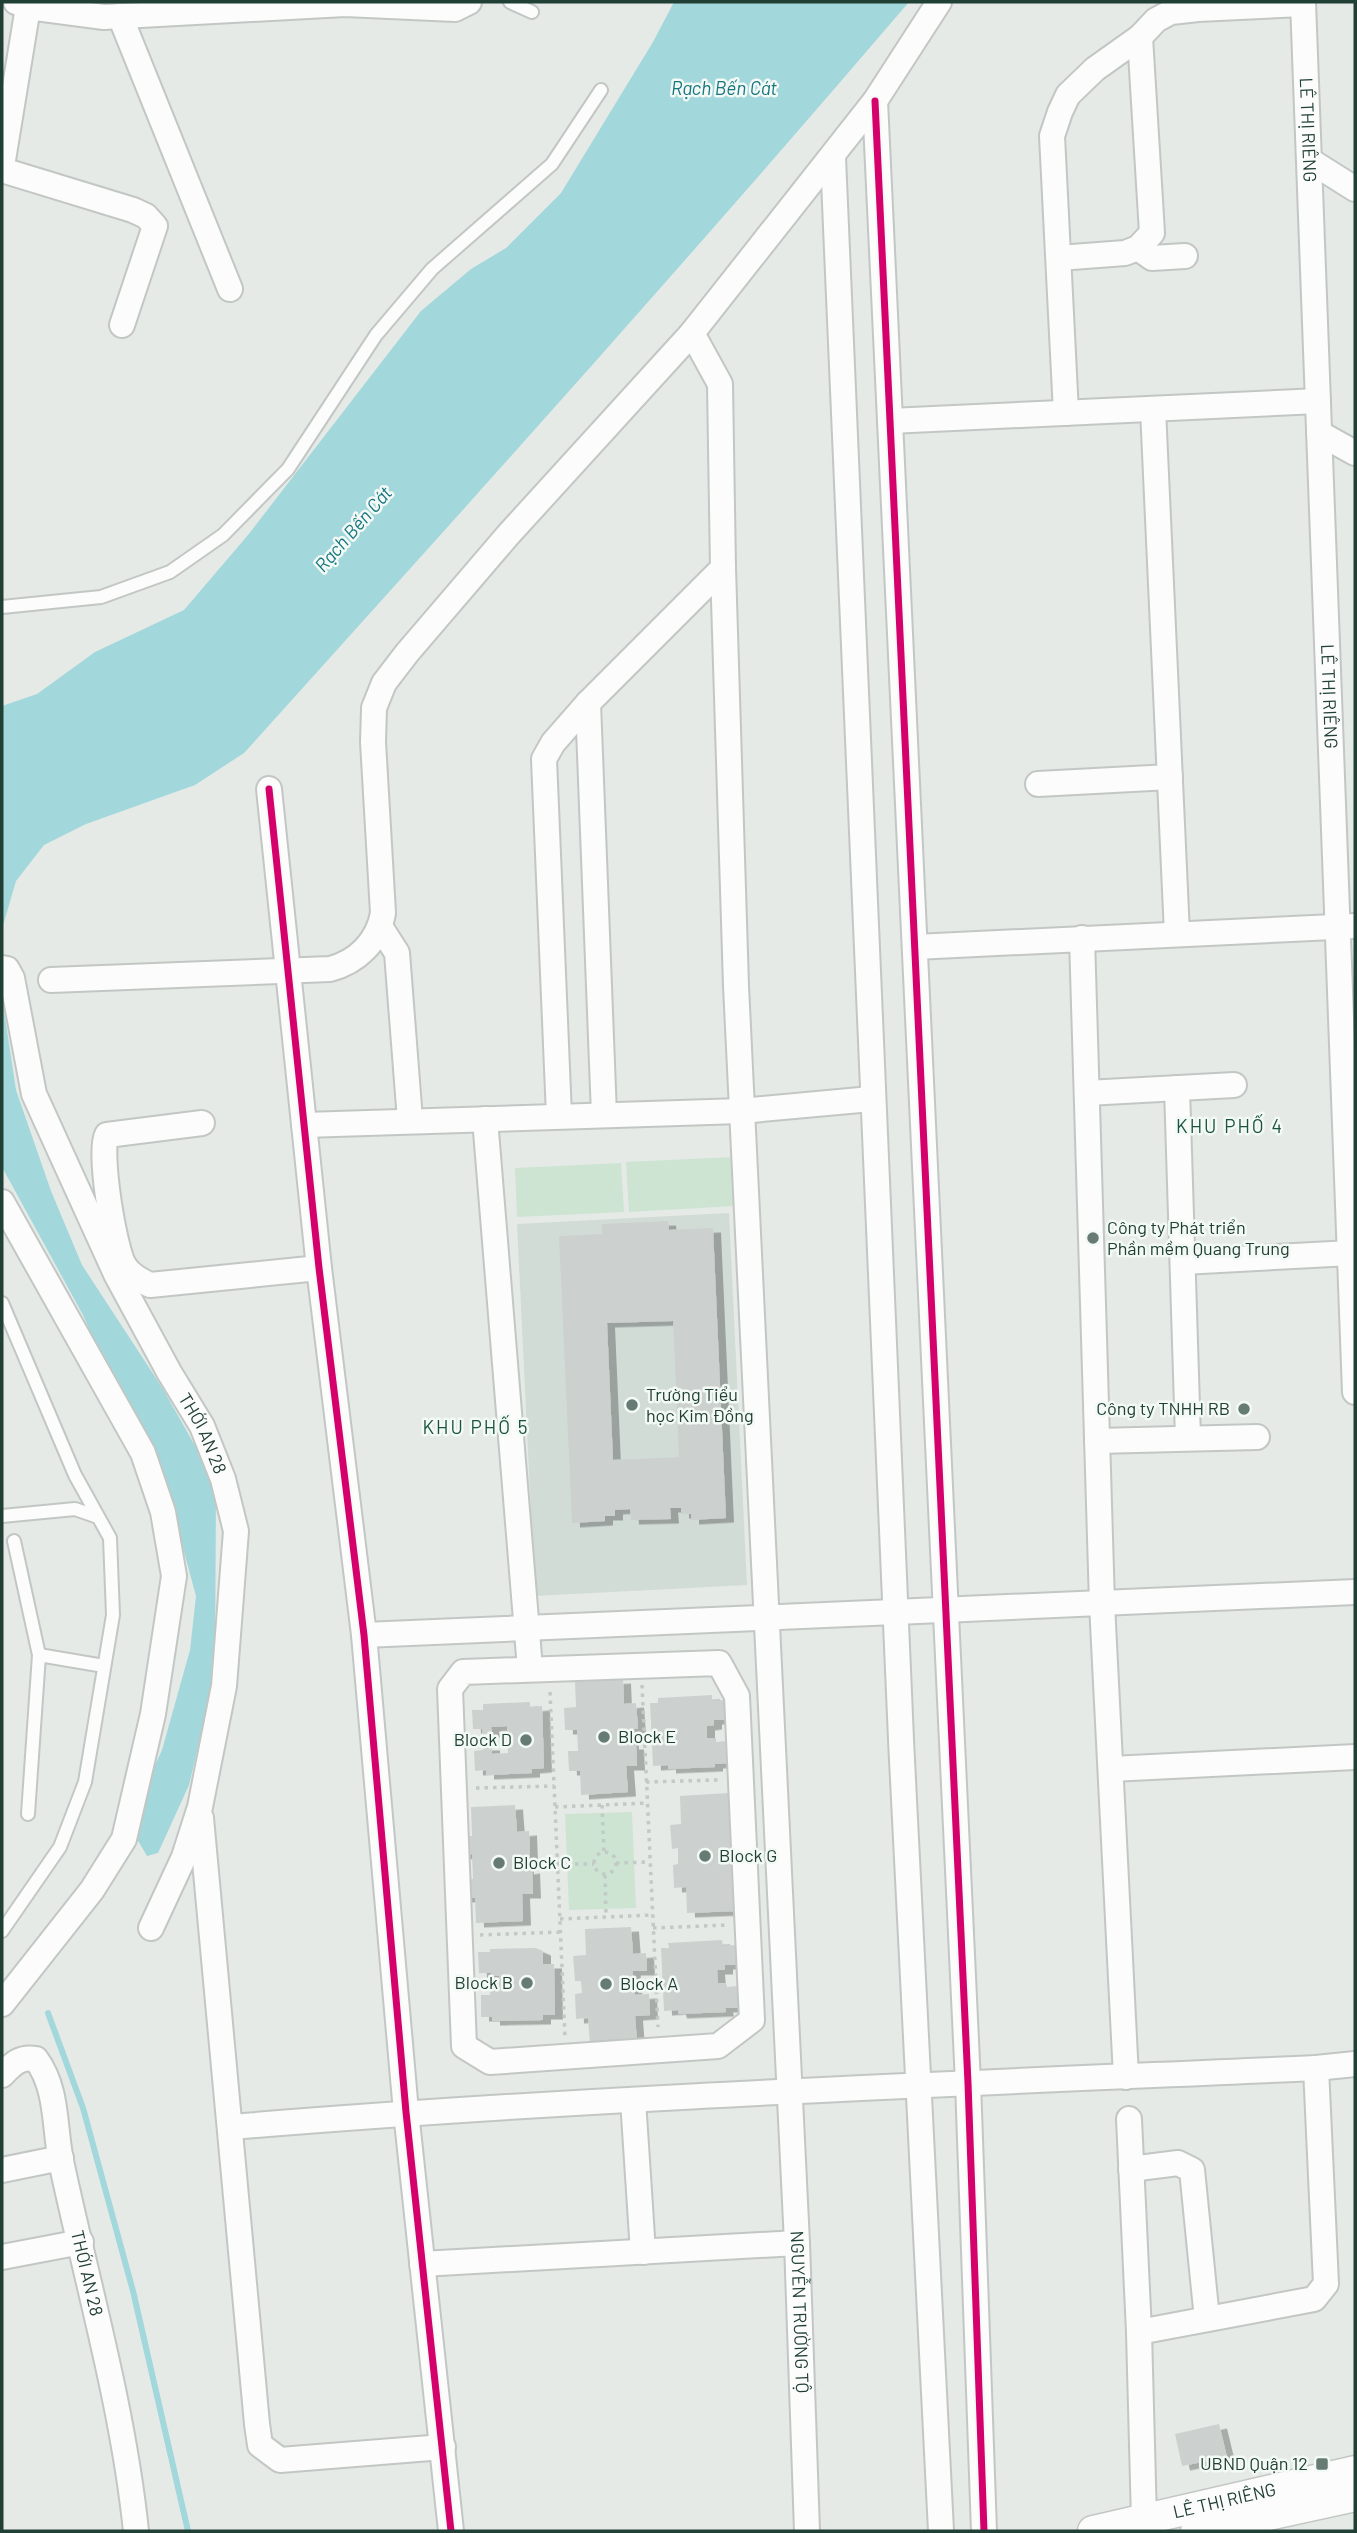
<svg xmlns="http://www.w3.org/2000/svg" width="1357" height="2533" font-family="Barlow,sans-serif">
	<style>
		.built { fill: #d2dcd7 }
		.green { fill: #cde4d2 }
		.water { fill: #a2d7db }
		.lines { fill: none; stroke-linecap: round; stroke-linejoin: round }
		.stream { stroke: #a2d7db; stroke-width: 6 }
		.building { fill: #ccd1cf; fill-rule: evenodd; filter: url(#shadow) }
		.service-casing { stroke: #c2c7c4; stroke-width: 16 }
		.minor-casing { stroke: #c2c7c4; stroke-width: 28 }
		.tertiary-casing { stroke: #c2c7c4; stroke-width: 33 }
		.path { stroke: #c1cac5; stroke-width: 3.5; stroke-dasharray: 3.5 5; stroke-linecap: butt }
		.service { stroke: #fbfcfb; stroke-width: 12 }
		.minor { stroke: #fbfcfb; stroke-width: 24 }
		.tertiary { stroke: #fbfcfb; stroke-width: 30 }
		.cycleway-casing { stroke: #f3f9f5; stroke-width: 11 }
		.cycleway { stroke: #d6006c; stroke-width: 7 }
		.poi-dot { fill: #657b73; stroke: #f3f9f5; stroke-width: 2.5 }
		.labels { text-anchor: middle; stroke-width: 5; stroke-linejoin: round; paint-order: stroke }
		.street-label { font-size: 18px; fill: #203f35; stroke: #f3f9f5 }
		.poi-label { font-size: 18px; fill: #203f35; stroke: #f3f9f5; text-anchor: start }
		.water-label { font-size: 19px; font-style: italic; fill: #167680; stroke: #f3f9f5 }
		.neighbourhood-label { font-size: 19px; letter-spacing: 2px; fill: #1b5341; stroke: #f3f9f5 }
	</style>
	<defs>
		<filter id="shadow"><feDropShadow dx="8" dy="4.5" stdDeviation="0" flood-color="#0004"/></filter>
	</defs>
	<rect width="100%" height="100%" fill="#e5eae7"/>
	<path class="built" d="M729,1213L747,1585L535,1596L517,1224Z"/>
	<path class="green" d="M733,1157L735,1206L629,1212L626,1162Z
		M621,1163L624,1212L517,1217L515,1168Z
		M632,1812L636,1908L569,1910L565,1814Z"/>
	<path class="water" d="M674,2H909C692,256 468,505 244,753L195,785L86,824L44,845L16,881L2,929V706L37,694L95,652L184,610L248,535L421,311L471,269L506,248L561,193L653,42Z
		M2,979L3,1004L16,1090L51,1191L82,1265L163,1389L216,1483L215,1677L189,1785L158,1853L147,1856L137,1839L139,1800L162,1750L190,1650L196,1596L160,1463L123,1408L83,1315L2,1167Z"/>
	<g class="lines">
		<path class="stream" d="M48,2013L83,2108L133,2291L188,2531"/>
	</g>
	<path class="building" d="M668,1221L669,1230L713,1228L726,1518L691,1520V1514H681V1508H670L671,1519L631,1520L630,1509L615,1510V1516H605V1521L572,1523L559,1236L602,1234V1224ZM673,1321L679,1457L613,1460L607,1323Z
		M623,1679L624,1704L636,1703L638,1729H630L631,1745H636L637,1766H626L628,1792L581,1795L580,1771H569L568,1751H578L577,1730H565L564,1708L576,1707L575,1682Z
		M712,1695V1701L724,1700L725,1720H714V1725L707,1726V1738H716V1742L727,1741L728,1763L715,1764V1767L668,1769V1765L653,1766L650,1703H658V1698Z
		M530,1702V1707L542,1706L544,1768L532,1769V1773L486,1775V1770L475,1771L474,1751L483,1750V1746H492V1754L508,1753L507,1726L491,1727L492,1733L483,1734L482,1729H473L472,1710H483V1704Z
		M728,1793L730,1822L739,1821L736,1911L687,1913L686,1887L674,1888L673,1865L678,1864V1848L672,1849L670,1825L681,1824L680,1796Z
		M515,1805L517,1832L529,1831L530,1857H525L526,1870L532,1869L533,1894H522L523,1921L476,1923L475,1898H462L461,1880L473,1879L472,1854L460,1855L459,1837L472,1836L471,1807Z
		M631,1927L633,1954L646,1953L647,1971H633L630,1988H634L635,1995L649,1994L650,2015L635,2016L637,2042L590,2044L588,2018L576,2019L575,1994L582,1993L581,1981H575L573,1956L586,1955L585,1929Z
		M722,1940L723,1946L735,1945L736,1965H725V1970H717L718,1983H726L727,1987L738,1986L739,2008H725L726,2012L679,2014L678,2010L664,2011L661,1948H669L668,1943Z
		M536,1948L543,1951V1964H554L555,2015H543V2020L492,2021V2017H481V1995H490V1989H499V1976H491V1973H479L478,1952H490V1949Z
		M1219,2424L1227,2457L1182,2466L1175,2434Z"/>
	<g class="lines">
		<defs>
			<path id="service" d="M510,2L532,12
				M2,607L101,597L170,572L223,535L288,469L376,335L432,269L552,164L601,90
				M2,1303L75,1475L110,1538L113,1615L85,1782L60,1847L2,1931
				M2,1516L75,1509L98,1517
				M14,1541L39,1655L104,1666
				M28,1814L39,1655"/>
			<g id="minor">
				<path d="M16,2L28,7L104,17L345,4L455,9L469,2"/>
				<path id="s1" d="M1303,2L1355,1392"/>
				<path d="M120,16L230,289"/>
				<path d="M875,101L968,2083L984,2531"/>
				<path d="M833,157C865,949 898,1740 941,2531"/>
				<path d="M1309,160L1355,189"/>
				<path d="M2,166L28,7"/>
				<path d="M2,170L133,210L146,216L155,226L122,325"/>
				<path d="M1138,248L1152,258L1185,256"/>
				<path d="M1059,258L1125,253L1138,248L1152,233L1140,37"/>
				<path id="s2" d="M692,333L720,384L723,568L736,986L797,2243L807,2531"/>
				<path d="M1153,409L1177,934"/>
				<path d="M1066,413L1052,136L1060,112L1068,95L1095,69L1140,37L1156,20L1171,12L1198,9L1303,4"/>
				<path d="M890,421L1318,401"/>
				<path d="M1319,433L1355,453"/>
				<path d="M588,703L604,1115"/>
				<path d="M1038,784L1170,777"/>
				<path d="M269,789L319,1268L364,1635L406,2112L451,2531"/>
				<path d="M381,928L397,953L410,1120"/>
				<path d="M1082,938L1102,1604L1126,2077"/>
				<path d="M915,947L1355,926"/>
				<path id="s3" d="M2,968L7,969L12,978L34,1094L116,1274L169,1372L202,1426L223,1479L236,1531L224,1686L200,1807L184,1857L151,1928"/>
				<path d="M51,980L330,969C357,962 378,942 383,913L373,742L374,708L384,683L407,653L508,535L692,333L875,101L939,2"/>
				<path d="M1177,1088L1188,1438"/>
				<path d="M1087,1093L1234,1085"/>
				<path d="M559,1116L544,759L553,743L588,703L723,568"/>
				<path d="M485,1119L530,1669"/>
				<path d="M202,1123L107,1135C98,1150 114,1248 124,1265C130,1275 140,1280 150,1285L319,1268"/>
				<path d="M304,1125L741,1111L871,1099"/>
				<path d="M2,1202L143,1453L163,1512L174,1576L153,1714L124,1839L92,1890L2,2004"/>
				<path d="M1183,1262L1351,1253"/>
				<path d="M1097,1441L1257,1437"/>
				<path d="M364,1635L1355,1592"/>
				<path d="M719,1663L737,1696L752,2020L718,2046L490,2062L464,2046L450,1689L463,1672Z"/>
				<path d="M1111,1769L1355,1757"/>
				<path d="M201,1818L257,2424L260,2445L280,2460L443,2447"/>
				<path id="s4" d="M2,2075C13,2064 20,2056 36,2059C58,2089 54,2126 61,2161C87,2283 123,2406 136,2531"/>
				<path d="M633,2100L643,2252"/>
				<path d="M1129,2119L1139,2332L1144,2520"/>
				<path d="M231,2127C592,2097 954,2084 1316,2068L1355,2064"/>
				<path d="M1131,2169L1178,2163L1192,2170L1207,2319"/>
				<path d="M2,2170L61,2158"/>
				<path d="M2,2257L81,2242"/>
				<path d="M422,2264L797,2243"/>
				<path d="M1139,2332L1314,2299L1326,2284L1316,2068"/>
			</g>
			<g id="tertiary">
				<path id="s5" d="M1093,2531L1355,2471"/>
				<path d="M1196,2531L1355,2496"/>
			</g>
		</defs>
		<use href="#service" class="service-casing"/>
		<use href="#minor" class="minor-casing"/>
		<use href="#tertiary" class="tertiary-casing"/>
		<path class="path" d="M642,1685L658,2027
			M550,1692L565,2037
			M646,1782L718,1780
			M476,1788L554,1786
			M602,1805L604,1852
			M555,1807L648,1803
			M594 1863a11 11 0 1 1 22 0a11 11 0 1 1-22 0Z
			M616,1863L649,1862
			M558,1864H594
			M605,1875L606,1916
			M560,1919L652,1915
			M653,1928L728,1925
			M480,1935L561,1932"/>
		<use href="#service" class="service"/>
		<use href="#minor" class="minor"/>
		<use href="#tertiary" class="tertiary"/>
		<defs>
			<path id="cycleway" d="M875,101L968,2083L984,2531
				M269,789L319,1268L364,1635L406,2112L451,2531"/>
		</defs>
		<use href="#cycleway" class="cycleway-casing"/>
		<use href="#cycleway" class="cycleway"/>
	</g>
	<g class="poi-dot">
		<circle cx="1093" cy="1238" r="7"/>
		<circle cx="632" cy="1405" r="7"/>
		<circle cx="1244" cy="1409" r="7"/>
		<circle cx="604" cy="1737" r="7"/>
		<circle cx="526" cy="1740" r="7"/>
		<circle cx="705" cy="1856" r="7"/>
		<circle cx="499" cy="1863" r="7"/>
		<circle cx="527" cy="1983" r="7"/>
		<circle cx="606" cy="1984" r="7"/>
		<rect x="1315" y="2457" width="14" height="14" rx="3.5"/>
	</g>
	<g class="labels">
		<g class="street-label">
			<text dy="6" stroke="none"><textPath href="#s1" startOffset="128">LÊ THỊ RIÊNG</textPath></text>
			<text dy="6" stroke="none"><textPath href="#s1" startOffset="695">LÊ THỊ RIÊNG</textPath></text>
			<text dy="6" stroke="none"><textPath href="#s3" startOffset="513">THỚI AN 28</textPath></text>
			<text dy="6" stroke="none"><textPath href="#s4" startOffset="261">THỚI AN 28</textPath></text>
			<text dy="6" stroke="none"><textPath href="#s2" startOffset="1988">NGUYỄN TRƯỜNG TỘ</textPath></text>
			<text dy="6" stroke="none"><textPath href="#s5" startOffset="135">LÊ THỊ RIÊNG</textPath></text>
		</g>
		<g class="poi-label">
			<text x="1107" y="1234">Công ty Phát triển<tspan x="1107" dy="21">Phần mềm Quang Trung</tspan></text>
			<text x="646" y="1401">Trường Tiểu<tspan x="646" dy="21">học Kim Đồng</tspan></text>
			<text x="1230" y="1415" text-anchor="end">Công ty TNHH RB</text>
			<text x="618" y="1743">Block E</text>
			<text x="512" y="1746" text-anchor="end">Block D</text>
			<text x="719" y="1862">Block G</text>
			<text x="513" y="1869">Block C</text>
			<text x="513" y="1989" text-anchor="end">Block B</text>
			<text x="620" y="1990">Block A</text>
			<text x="1308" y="2470" text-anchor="end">UBND Quận 12</text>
		</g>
		<g class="water-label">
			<text x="724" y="95">Rạch Bến Cát</text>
			<text transform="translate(353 529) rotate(-49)" y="7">Rạch Bến Cát</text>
		</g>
		<g class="neighbourhood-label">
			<text x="1230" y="1133">KHU PHỐ 4</text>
			<text x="476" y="1434">KHU PHỐ 5</text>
		</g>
	</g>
	<rect width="1357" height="2533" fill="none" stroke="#203f35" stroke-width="7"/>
</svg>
